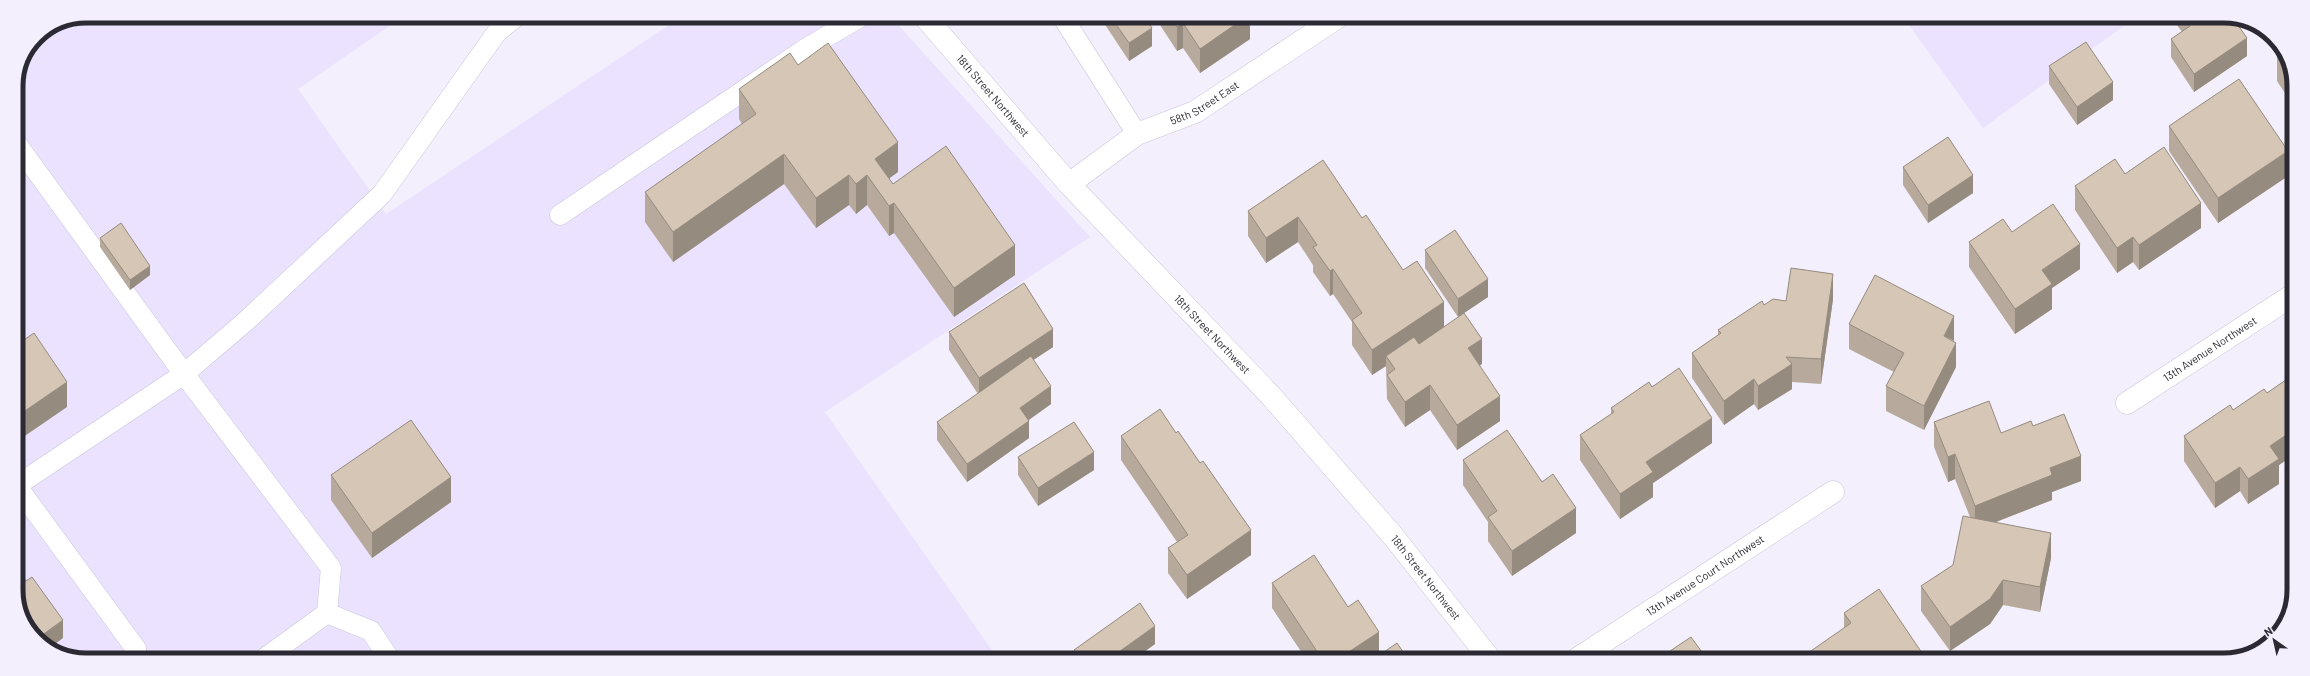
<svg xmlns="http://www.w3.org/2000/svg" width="2310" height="676" font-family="Barlow,sans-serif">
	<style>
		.built { fill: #eae2fe }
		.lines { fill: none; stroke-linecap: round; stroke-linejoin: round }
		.service-casing { stroke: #ccc6db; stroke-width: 21 }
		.minor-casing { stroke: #ccc6db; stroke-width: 23 }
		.tertiary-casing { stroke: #ccc6db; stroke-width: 23 }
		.service { stroke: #fff; stroke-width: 20 }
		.minor { stroke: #fff; stroke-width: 22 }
		.tertiary { stroke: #fff; stroke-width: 22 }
		.wall { fill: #b7aa9c }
		.shaded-wall { fill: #958b7f }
		.building { fill: #d5c6b5; stroke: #958b7f }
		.labels { text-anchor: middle; stroke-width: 3; stroke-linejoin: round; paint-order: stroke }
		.street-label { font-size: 11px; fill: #2b2931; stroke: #f3effc }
		.rim { fill: none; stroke: #2b2931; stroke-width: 5 }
	</style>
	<rect width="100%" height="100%" fill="#f3effc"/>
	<path class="built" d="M86,16H404L298,89L386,214L681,17H891L1090,237L825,412L998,659L68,658L31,633L16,595V86L21,59L37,36L59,21Z
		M1904,18H2135L1983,128Z"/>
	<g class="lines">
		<defs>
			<path id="service" d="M1065,21L1137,134
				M16,143L184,374L331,568L327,613L265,658
				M560,215L802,51L860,17
				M16,485L136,649L132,658
				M16,486L184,374L246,321L382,194L497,32L517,16
				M327,613L371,631L389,658"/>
			<g id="minor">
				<path id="s1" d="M1069,184L1137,134L1195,112L1338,17"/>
				<path id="s2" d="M2127,403L2293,295"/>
				<path id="s3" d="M1577,659L1833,492"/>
			</g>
			<g id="tertiary">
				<path id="s4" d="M925,17L1069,184L1271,396L1393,536L1490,659"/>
			</g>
		</defs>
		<use href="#service" class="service-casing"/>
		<use href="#minor" class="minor-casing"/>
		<use href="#tertiary" class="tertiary-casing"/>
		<use href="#service" class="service"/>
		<use href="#minor" class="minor"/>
		<use href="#tertiary" class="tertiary"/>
	</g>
	<path class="wall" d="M1100,17H1145L1152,46L1129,61Z
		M1158,17H1250V39L1200,73L1183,48L1177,51L1158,22Z
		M2172,18H2233L2247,56L2194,92L2171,57V39L2182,32Z
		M2277,57L2294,81V107L2277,81Z
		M798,65L898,172L889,178L893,184L1015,275L954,317L894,233L889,236L867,205L856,214L849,205L816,228L784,184L673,262L645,222V192L742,124L739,119V89Z
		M2049,66L2113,100L2077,125L2049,84Z
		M2169,126L2288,176L2218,223L2169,151Z
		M1903,167L1973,193L1928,223L1903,185Z
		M2125,174L2201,228L2139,270L2133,262L2117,273L2075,210V186Z
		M1248,211L1362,218L1403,270L1444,327L1482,364L1479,365L1500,421L1457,450L1430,410L1405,427L1387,399L1386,366L1372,375L1352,345V322L1333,294L1330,296L1313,272V265L1298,242L1266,263L1248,236Z
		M2012,232L2080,269L2052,288V309L2015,334L1969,267V242Z
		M100,238L150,275L130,290L100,247Z
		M1425,250L1488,297L1458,317L1425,268Z
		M1833,299L1821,384L1792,382V389L1758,410L1754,404L1724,425L1692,378V353L1718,335V330L1786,301Z
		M1849,324L1954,341L1956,367L1924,430L1886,411V386L1894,372L1849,349Z
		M949,332L1053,347L1033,360L1051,404L1029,420V438L967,482L937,440V422L978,394L949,350Z
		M2293,375L2292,456L2279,465V484L2248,504L2240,491L2215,508L2184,461V436L2233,410L2267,393Z
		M1652,387L1712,443L1653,483V497L1620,519L1580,460V435L1611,414V408Z
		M1934,422L2001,433L2033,426L2081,481L2052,492V500L1996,522L2051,558L2040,612L2003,605L1990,624L1950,651L1921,611V586L1953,565L1970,517L1955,479L1948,482L1934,447Z
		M1176,433L1251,555L1187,599L1168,573V548L1177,542L1121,460V436Z
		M1018,457L1094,470L1038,506L1018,475Z
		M1463,460L1576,533L1512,576L1488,541V522L1463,485Z
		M331,475L451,502L372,558L331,500Z
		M1272,583L1348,607L1379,656L1408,659H1306L1272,608Z
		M2292,608L2285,618V609Z
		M1844,613L1922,660L1844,628Z
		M1155,644L1134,659H1074V650Z"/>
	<path class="shaded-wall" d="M1246,17H1250V39L1200,73V49Z
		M1183,23V48L1177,51V27Z
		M1152,28V46L1129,61V43Z
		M2247,38V56L2194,92V74Z
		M2113,82V100L2077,125V107Z
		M898,142V172L876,188L875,159Z
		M2288,151V176L2218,223V198Z
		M784,154V184L673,262V232Z
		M849,175V205L816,228V198Z
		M867,175V205L856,214V184Z
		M1973,175V193L1928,223V205Z
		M894,203V233L889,236V206Z
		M2201,203V228L2139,270V245Z
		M1298,217V242L1266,263V238Z
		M2133,237V262L2117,273V248Z
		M2080,244V269L2052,288V309L2015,334V309L2042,270Z
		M1015,245V275L954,317V288Z
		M150,266V275L130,290V280Z
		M1333,269V294L1330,296V271Z
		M1833,274V299L1821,384V359Z
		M1488,279V297L1458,317V299Z
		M1444,302V327L1391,363L1386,356V366L1372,375V350Z
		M1954,316V341L1944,336Z
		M1053,329V347L979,396V378Z
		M1482,339V364L1468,373V348Z
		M1956,343V367L1924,430V406Z
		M1792,364V389L1758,410V386Z
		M1754,379V404L1724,425V401Z
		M67,382V407L16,442V417Z
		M1430,385V410L1405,427V402Z
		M1051,386V404L1020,426V408Z
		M1500,396V421L1457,450V425Z
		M1712,418V443L1653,483V497L1620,519V494L1646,462Z
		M1029,421V438L967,482V464Z
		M2292,431V456L2279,465V484L2248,504V479L2270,446Z
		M1094,452V470L1038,506V488Z
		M1955,454V479L1948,482V457Z
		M2081,456V481L2052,492V500L1975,530V506L2050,468Z
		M2240,467V491L2215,508V483Z
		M451,477V502L372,558V533Z
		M1576,508V533L1512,576V551Z
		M1251,530V555L1187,599V575Z
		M2051,533V558L2040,612V587Z
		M2003,580V605L1990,624L1950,651V627Z
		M63,620V638L51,647L38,638Z
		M1155,626V644L1134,659H1109Z
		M1379,632V657L1375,659H1338Z
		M1922,653V660H1912Z"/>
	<path class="building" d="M1111,17H1145L1152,28L1129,43Z
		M1171,17H1246L1200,49L1183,23L1177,27Z
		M2185,18H2233L2247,38L2194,74L2171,39L2190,26Z
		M2086,42L2113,82L2077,107L2049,66Z
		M828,43L898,142L875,159L893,184L946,146L1015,245L954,288L894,203L889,206L867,175L856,184L849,175L816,198L784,154L673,232L645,192L756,114L739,89L790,53L798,65Z
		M2282,53L2294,81V82L2277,57Z
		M2239,79L2288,151L2218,198L2169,126Z
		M1948,137L1973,175L1928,205L1903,167Z
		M2164,147L2201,203L2139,245L2133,237L2117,248L2075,186L2115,159L2125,174Z
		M1323,160L1362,218L1366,215L1403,270L1417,261L1444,302L1372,350L1352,320L1362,313L1333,269L1330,271L1313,247L1317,245L1298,217L1266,238L1248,211Z
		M2053,204L2080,244L2042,270L2052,284L2015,309L1969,242L2003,219L2012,232Z
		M121,223L150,266L130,280L100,238Z
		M1455,230L1488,279L1458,299L1425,250Z
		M1791,268L1833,274L1821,359L1786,357L1792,364L1758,386L1754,379L1724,401L1692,353L1721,333L1718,330L1762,301L1764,305L1773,299L1786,301Z
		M1875,275L1954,316L1944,336L1956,343L1924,406L1886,386L1904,353L1849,324Z
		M1024,283L1053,329L979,378L949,332Z
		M1464,313L1482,339L1468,348L1500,396L1457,425L1430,385L1405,402L1387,375L1395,369L1386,356L1414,337L1419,344Z
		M34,333L67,382L16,417V341L18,344Z
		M1031,356L1051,386L1020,408L1029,421L967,464L937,422Z
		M1679,368L1712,418L1646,462L1653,472L1620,494L1580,435L1614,412L1611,408L1649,382L1652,387Z
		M2293,375L2292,431L2270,446L2279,459L2248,479L2240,467L2215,483L2184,436L2230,405L2233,410L2264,389L2267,393Z
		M1989,401L2001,433L2031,421L2033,426L2064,414L2081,456L2050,468L2052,475L1975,506L1955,454L1948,457L1934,422Z
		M1160,409L1176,433L1178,431L1200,463L1203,461L1251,530L1187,575L1168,548L1188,535L1121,436Z
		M411,420L451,477L372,533L331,475Z
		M1074,422L1094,452L1038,488L1018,457Z
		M1507,430L1542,482L1553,474L1576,508L1512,551L1488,517L1497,511L1463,460Z
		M1963,516L2051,533L2040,587L2003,580L1990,599L1950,627L1921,586L1953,565Z
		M1314,555L1348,607L1358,600L1379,632L1338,659H1322L1272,583Z
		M16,567L26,581L32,577L63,620L38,638L31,633L16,595Z
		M1879,589L1922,653L1912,660H1798L1851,623L1844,613Z
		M1140,603L1155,626L1109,659H1080L1074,650Z
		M2292,604V608L2288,613L2285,609Z
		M1691,637L1707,659H1658Z
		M1397,643L1408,659H1374Z"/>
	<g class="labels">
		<g class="street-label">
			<text dy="4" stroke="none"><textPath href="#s4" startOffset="104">18th Street Northwest</textPath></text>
			<text dy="4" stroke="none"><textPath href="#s1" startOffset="159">58th Street East</textPath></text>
			<text dy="4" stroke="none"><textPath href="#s4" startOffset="428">18th Street Northwest</textPath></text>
			<text dy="4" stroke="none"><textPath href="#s2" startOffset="99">13th Avenue Northwest</textPath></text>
			<text dy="4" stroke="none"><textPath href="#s3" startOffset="153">13th Avenue Court Northwest</textPath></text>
			<text dy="4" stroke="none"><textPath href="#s4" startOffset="752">18th Street Northwest</textPath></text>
		</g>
	</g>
	<path d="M0 0H2310V676H0ZM86 23H2224A63 63 0 0 1 2287 86V590A63 63 0 0 1 2224 653H86A63 63 0 0 1 23 590V86A63 63 0 0 1 86 23Z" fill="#f3effc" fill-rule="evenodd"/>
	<path class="rim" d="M86 23H2224A63 63 0 0 1 2287 86V590A63 63 0 0 1 2224 653H86A63 63 0 0 1 23 590V86A63 63 0 0 1 86 23Z"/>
	<g transform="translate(2274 640) rotate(326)" stroke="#f3effc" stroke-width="3" paint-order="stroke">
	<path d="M0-3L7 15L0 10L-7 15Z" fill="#2b2931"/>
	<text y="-6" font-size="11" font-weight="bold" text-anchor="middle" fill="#2b2931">N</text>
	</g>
</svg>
